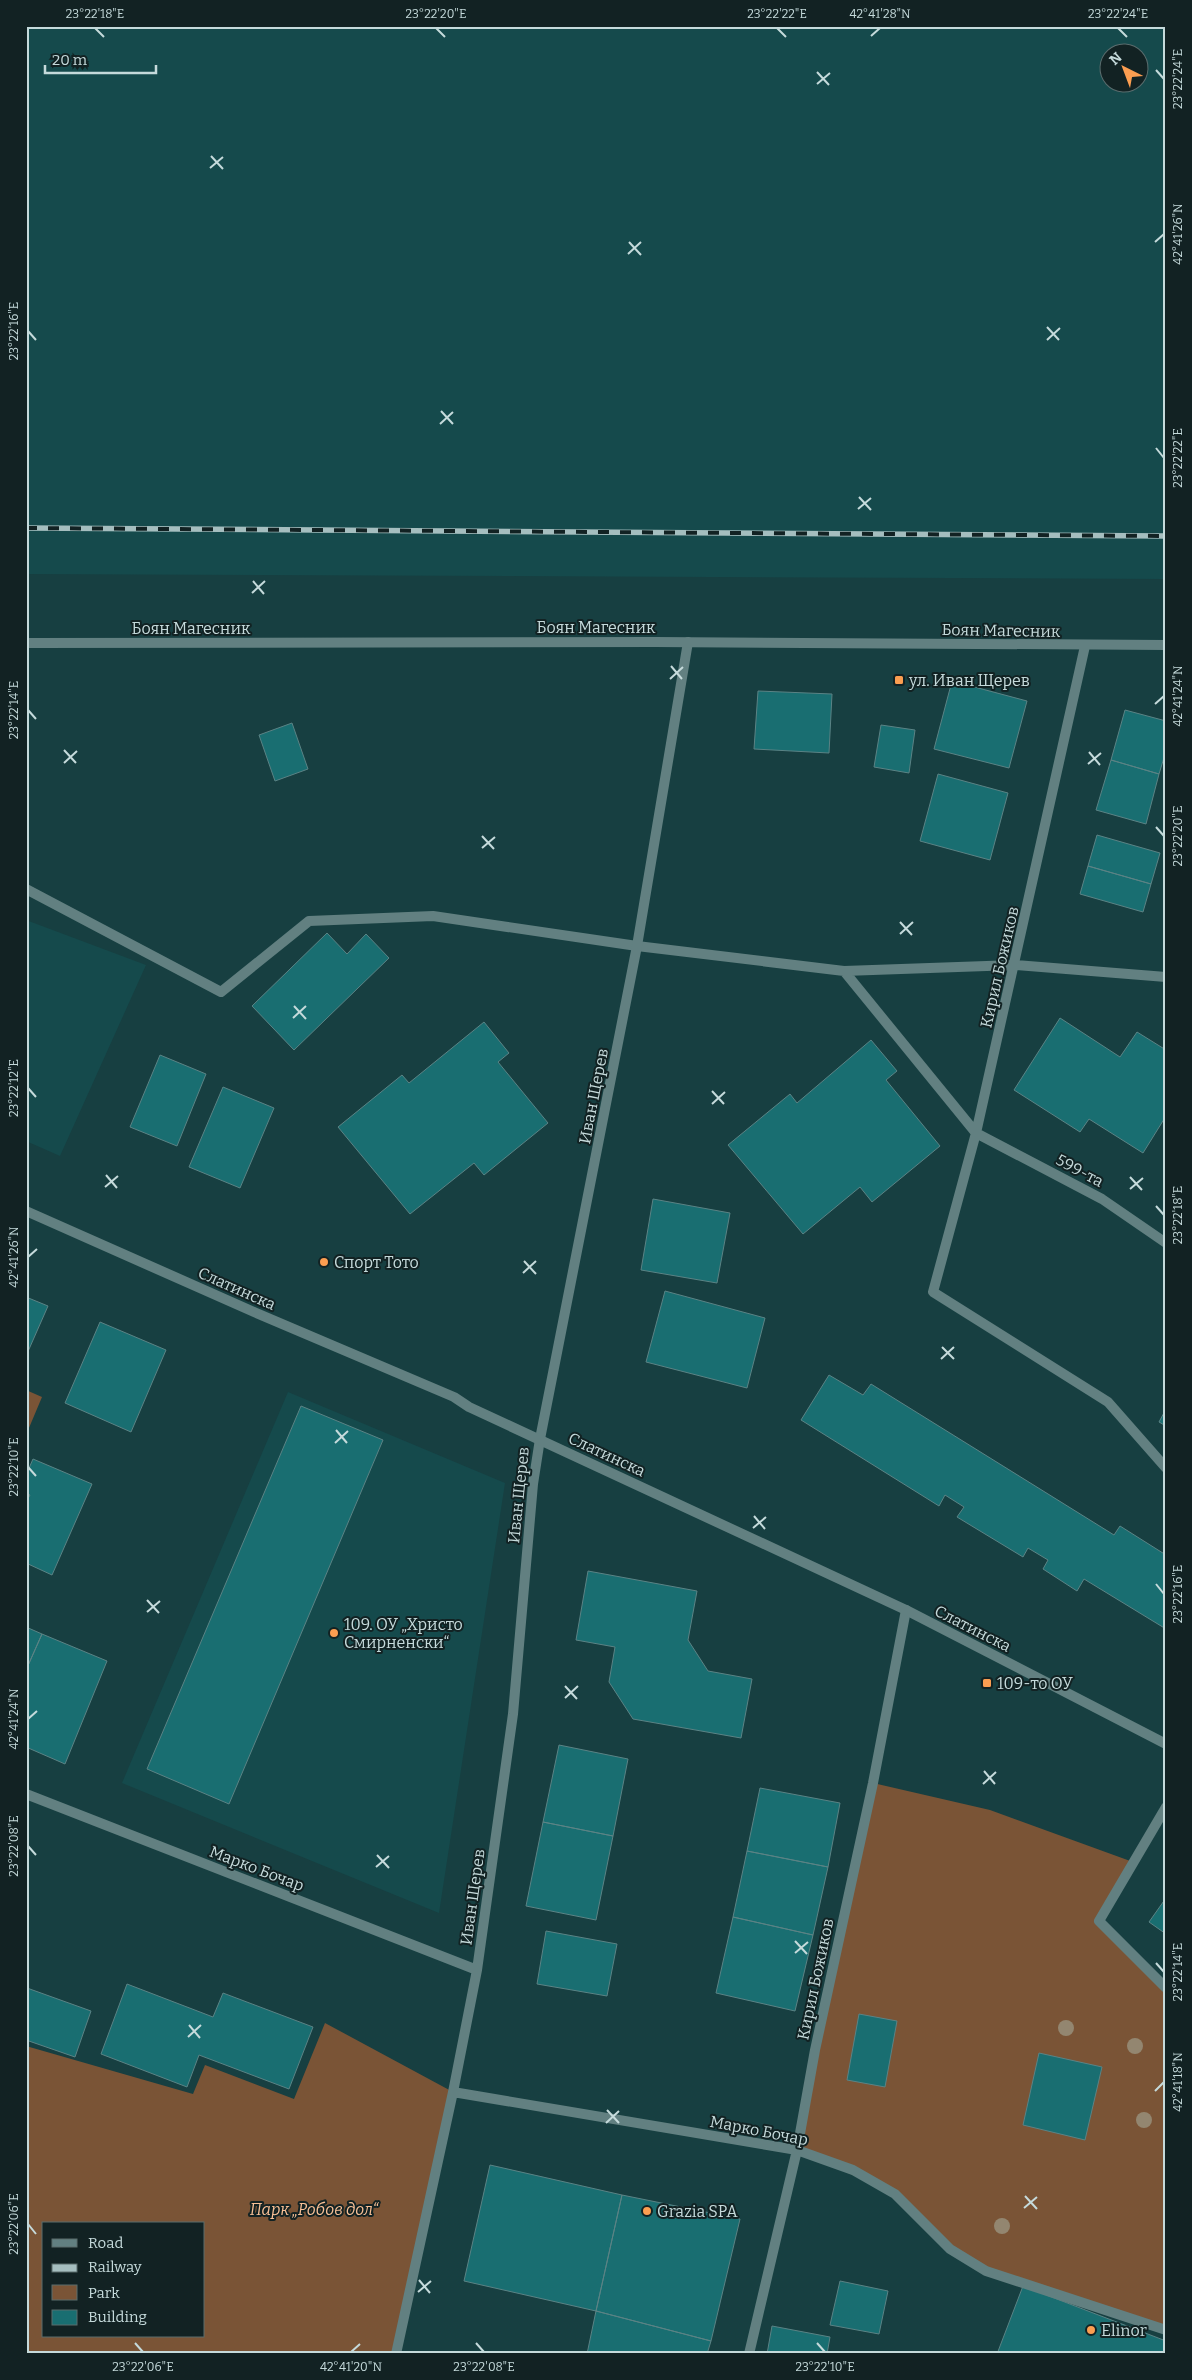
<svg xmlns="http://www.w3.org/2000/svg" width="1192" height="2380" font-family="Bitter,serif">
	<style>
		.built { fill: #154a4c; fill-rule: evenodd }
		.green { fill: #7a5436; fill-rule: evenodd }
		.building { fill: #196e71; stroke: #5b8385 }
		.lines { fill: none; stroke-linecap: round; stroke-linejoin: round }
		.service { stroke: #628081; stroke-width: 10 }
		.minor { stroke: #628081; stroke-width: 10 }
		.tertiary { stroke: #628081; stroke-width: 10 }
		.rail-casing { stroke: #a5bebf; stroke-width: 5.5 }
		.rail { stroke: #122223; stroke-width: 4; stroke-dasharray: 11; stroke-linecap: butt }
		.tree { fill: #938670 }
		.ticks { fill: none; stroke: #c5dadb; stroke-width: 2 }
		.poi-dot { fill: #fb9e51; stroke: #122223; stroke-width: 2 }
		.labels { text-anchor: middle; stroke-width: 4; stroke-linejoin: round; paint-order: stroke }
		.street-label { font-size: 16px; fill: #c5dadb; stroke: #122223 }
		.poi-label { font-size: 16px; fill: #c5dadb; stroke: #122223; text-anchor: start }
		.park-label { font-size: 16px; font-style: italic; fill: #f9c197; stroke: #122223 }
		.neatline { fill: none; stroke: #c5dadb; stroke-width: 2 }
		.ticks-label { font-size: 12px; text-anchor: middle; fill: #c5dadb }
	</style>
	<rect width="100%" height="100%" fill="#173f41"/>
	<path class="built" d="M26,26H1166V579L26,574ZM1110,52H1140V82H1110Z
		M26,920L146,965L60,1156L26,1141Z
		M288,1392L505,1483L439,1913L122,1783Z"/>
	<path class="green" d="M26,1390L42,1397L26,1435Z
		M873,1783L990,1810L1133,1862L1099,1921L1166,1988V2330L986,2271L950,2249L895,2194L797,2150Z
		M325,2023L453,2092L396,2354H26V2046L193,2094L205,2065L294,2099ZM44,2224H204V2336H44Z"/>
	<path class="building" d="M952,681L1027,701L1009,768L934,749Z
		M758,691L832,694L829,753L754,749Z
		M1125,710L1166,721V751L1159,774L1111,760Z
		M292,723L308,769L275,781L259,735Z
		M881,725L915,730L909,773L874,767Z
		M1111,760L1159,774L1146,824L1096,810Z
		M938,774L1008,793L990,860L920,841Z
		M1097,835L1160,853L1151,884L1088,866Z
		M1088,866L1151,884L1143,912L1080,894Z
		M327,933L347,954L366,934L389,958L294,1050L252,1006Z
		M1060,1018L1120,1057L1137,1032L1166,1050V1116L1143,1153L1089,1119L1080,1132L1014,1090Z
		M484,1022L509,1053L498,1062L548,1123L484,1175L474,1163L410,1214L338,1127L402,1075L409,1083Z
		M871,1040L897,1071L886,1080L940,1146L872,1202L860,1187L803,1234L728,1145L790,1094L797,1103Z
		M160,1055L206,1074L177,1146L130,1127Z
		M223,1087L274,1108L240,1188L189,1167Z
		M653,1199L730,1213L717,1283L641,1270Z
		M665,1291L765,1318L747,1388L646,1362Z
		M26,1297L48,1306L26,1356Z
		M100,1322L166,1350L131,1432L65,1403Z
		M829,1375L863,1395L871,1384L1114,1535L1120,1526L1166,1555V1629L1084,1579L1077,1591L1043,1569L1048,1560L1028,1548L1023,1557L957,1517L964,1507L945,1495L939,1506L801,1420Z
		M301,1406L383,1440L229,1804L147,1769Z
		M1166,1409V1426L1159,1422Z
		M33,1459L92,1484L52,1575L26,1563V1502L30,1495L26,1493V1475Z
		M588,1571L697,1591L688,1640L708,1671L752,1679L741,1738L633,1719L609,1682L615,1647L576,1640Z
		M26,1627L42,1634L26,1670Z
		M42,1634L107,1661L65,1764L26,1747V1670Z
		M559,1745L628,1759L613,1836L543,1822Z
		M760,1788L840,1803L828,1867L747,1851Z
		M543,1822L613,1836L596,1920L526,1906Z
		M747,1851L828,1867L813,1935L733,1917Z
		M1166,1898V1934L1149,1922Z
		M733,1917L813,1935L795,2011L716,1993Z
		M546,1931L617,1944L607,1996L537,1984Z
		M127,1984L213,2017L223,1993L313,2027L289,2089L199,2055L187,2087L101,2054Z
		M27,1988L91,2011L75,2057L26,2040Z
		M859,2014L897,2021L885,2087L847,2080Z
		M1039,2053L1102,2067L1085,2140L1023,2125Z
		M490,2165L622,2195L596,2311L464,2281Z
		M622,2195L740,2219L711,2341L596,2311Z
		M840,2281L888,2291L879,2334L830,2325Z
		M1023,2286L1166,2341V2354H997Z
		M596,2311L711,2341L707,2354H587Z
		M772,2326L830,2337L827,2354H767Z"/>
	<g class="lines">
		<path class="service" d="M1085,646L976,1133L933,1292L1108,1402L1166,1468
			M26,889L221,992L309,921L433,916L637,946L844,971L1015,965L1166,977
			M844,971L976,1133L1102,1199L1166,1243
			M1166,1807L1099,1921L1166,1988"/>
		<path class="minor" d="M26,1794L477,1970
			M453,2092L797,2150L853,2170L895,2194L950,2249L986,2271L1166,2330
			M396,2354L453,2092L477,1970L513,1714L533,1484L540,1439L637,946L688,642
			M749,2354L797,2150L815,2050L873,1783L906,1610"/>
		<path class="tertiary" d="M26,643L655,642L1166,645
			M26,1211L254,1312L454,1397L469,1407L906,1610L1166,1744"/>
		<defs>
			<path id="rail" d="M26,528L1166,536"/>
		</defs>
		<use href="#rail" class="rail-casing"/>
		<use href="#rail" class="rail"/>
	</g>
	<g class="tree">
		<circle cx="1066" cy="2028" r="8"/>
		<circle cx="1135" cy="2046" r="8"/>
		<circle cx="1144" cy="2120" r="8"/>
		<circle cx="1002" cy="2226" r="8"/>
	</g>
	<path class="ticks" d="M95,28L104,37M436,28L445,37M777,28L786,37M1118,28L1127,37M871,36L880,28M1156,70L1164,79M817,72L829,85M817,84L830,73M211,156L223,169M210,168L223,157M629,242L641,255M1155,242L1164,234M628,254L641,242M1047,327L1059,340M28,331L36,340M1047,340L1060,328M441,411L453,424M440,424L453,412M1156,448L1164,458M859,497L871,510M858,509L871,498M253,581L264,594M252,593L265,581M671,666L682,679M670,679L683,667M1155,704L1164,696M28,710L36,719M64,750L76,763M1089,752L1100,765M64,763L77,751M1088,764L1101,753M1156,827L1164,836M482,836L494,849M482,848L495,837M900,922L912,935M900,934L913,922M294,1006L306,1019M293,1018L306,1006M28,1088L36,1097M712,1091L724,1104M712,1104L725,1092M106,1175L117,1188M1130,1177L1142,1190M105,1187L118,1176M1130,1189L1143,1178M1156,1206L1164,1215M28,1257L37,1249M524,1261L536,1274M523,1273L536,1261M942,1347L954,1359M941,1359L954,1347M336,1430L347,1443M335,1443L348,1431M28,1467L36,1476M754,1516L765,1529M753,1528L766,1517M1156,1584L1164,1594M147,1600L159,1613M147,1612L160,1601M565,1686L577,1699M565,1698L578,1686M28,1719L37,1711M984,1771L995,1784M983,1784L996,1772M28,1846L36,1855M377,1855L389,1868M376,1867L389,1856M795,1941L807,1954M795,1953L808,1942M1156,1963L1164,1972M189,2025L200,2038M188,2037L201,2025M1155,2091L1164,2082M607,2110L619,2123M606,2123L619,2111M1025,2196L1037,2209M1024,2208L1037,2197M28,2224L36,2234M419,2280L430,2293M418,2292L431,2281M135,2343L143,2352M476,2343L484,2352M817,2343L825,2352M351,2352L360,2344"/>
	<g class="poi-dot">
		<rect x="894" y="675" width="10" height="10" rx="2.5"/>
		<circle cx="324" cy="1262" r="5"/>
		<circle cx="334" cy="1633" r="5"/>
		<rect x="982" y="1678" width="10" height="10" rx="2.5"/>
		<circle cx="647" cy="2211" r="5"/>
		<circle cx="1091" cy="2330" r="5"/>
	</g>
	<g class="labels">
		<g class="street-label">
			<text x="596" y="633">Боян Магесник</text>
			<text x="191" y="634">Боян Магесник</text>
			<text transform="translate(1001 630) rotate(1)" y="6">Боян Магесник</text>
			<text transform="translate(999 967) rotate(-77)" y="6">Кирил Божиков</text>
			<text transform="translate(593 1096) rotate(-79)" y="6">Иван Щерев</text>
			<text transform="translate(1080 1170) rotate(28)" y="6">599-та</text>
			<text transform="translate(237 1288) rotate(24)" y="6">Слатинска</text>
			<text transform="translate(607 1454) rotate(25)" y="6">Слатинска</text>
			<text transform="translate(518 1495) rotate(-84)" y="6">Иван Щерев</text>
			<text transform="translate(973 1628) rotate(27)" y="6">Слатинска</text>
			<text transform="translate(257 1868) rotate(21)" y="6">Марко Бочар</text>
			<text transform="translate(472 1897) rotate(-82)" y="6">Иван Щерев</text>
			<text transform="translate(815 1979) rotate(-78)" y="6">Кирил Божиков</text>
			<text transform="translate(759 2130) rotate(11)" y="6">Марко Бочар</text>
		</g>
		<g class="poi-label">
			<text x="909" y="686">ул. Иван Щерев</text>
			<text x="334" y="1268">Спорт Тото</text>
			<text x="344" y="1630">109. ОУ „Христо<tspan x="344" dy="18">Смирненски“</tspan></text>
			<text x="997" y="1689">109-то ОУ</text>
			<text x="657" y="2217">Grazia SPA</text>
			<text x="1101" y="2336">Elinor</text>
		</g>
		<g class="park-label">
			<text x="314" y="2215">Парк „Робов дол“</text>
		</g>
	</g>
	<rect width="1192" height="2380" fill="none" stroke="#122223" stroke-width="55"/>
	<rect x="42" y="2222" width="162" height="115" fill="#122223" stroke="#5a6c6d"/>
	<rect x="52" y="2239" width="25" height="8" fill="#628081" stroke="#5a6c6d"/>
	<text x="88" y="2248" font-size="15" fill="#c5dadb">Road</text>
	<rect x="52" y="2264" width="25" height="8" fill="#a5bebf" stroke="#5a6c6d"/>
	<text x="88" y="2272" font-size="15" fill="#c5dadb">Railway</text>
	<rect x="52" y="2285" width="25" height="15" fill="#7a5436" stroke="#5a6c6d"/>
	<text x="88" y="2298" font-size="15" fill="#c5dadb">Park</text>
	<rect x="52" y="2310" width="25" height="15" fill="#196e71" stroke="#5a6c6d"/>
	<text x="88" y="2322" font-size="15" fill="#c5dadb">Building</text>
	<g transform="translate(1124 68) rotate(318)"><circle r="24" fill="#122223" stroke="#5a6c6d"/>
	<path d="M0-4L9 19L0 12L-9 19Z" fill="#fb9e51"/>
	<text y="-8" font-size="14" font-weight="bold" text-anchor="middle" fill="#c5dadb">N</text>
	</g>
	<path d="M45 65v8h111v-8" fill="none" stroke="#c5dadb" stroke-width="2.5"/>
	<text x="52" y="65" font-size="15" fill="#c5dadb" stroke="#122223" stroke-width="4" paint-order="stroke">20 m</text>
	<rect x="28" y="28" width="1136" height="2324" class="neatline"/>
	<g class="ticks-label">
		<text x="95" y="18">23°22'18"E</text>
		<text x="436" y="18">23°22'20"E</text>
		<text x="777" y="18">23°22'22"E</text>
		<text x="880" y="18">42°41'28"N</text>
		<text x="1118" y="18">23°22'24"E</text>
		<text transform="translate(1178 79) rotate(-90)" y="4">23°22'24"E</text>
		<text transform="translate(1178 234) rotate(-90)" y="4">42°41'26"N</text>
		<text transform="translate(14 331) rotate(-90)" y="4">23°22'16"E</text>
		<text transform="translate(1178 458) rotate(-90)" y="4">23°22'22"E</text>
		<text transform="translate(1178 696) rotate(-90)" y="4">42°41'24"N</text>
		<text transform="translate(14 710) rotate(-90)" y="4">23°22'14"E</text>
		<text transform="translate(1178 836) rotate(-90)" y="4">23°22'20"E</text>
		<text transform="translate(14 1088) rotate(-90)" y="4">23°22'12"E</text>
		<text transform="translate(1178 1215) rotate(-90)" y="4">23°22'18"E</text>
		<text transform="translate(14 1257) rotate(-90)" y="4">42°41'26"N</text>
		<text transform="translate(14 1467) rotate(-90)" y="4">23°22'10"E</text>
		<text transform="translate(1178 1594) rotate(-90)" y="4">23°22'16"E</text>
		<text transform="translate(14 1719) rotate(-90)" y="4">42°41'24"N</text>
		<text transform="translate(14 1846) rotate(-90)" y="4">23°22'08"E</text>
		<text transform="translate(1178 1972) rotate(-90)" y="4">23°22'14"E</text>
		<text transform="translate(1178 2082) rotate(-90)" y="4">42°41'18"N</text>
		<text transform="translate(14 2224) rotate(-90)" y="4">23°22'06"E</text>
		<text x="143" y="2371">23°22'06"E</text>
		<text x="351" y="2371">42°41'20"N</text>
		<text x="484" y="2371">23°22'08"E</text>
		<text x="825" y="2371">23°22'10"E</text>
	</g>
</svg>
